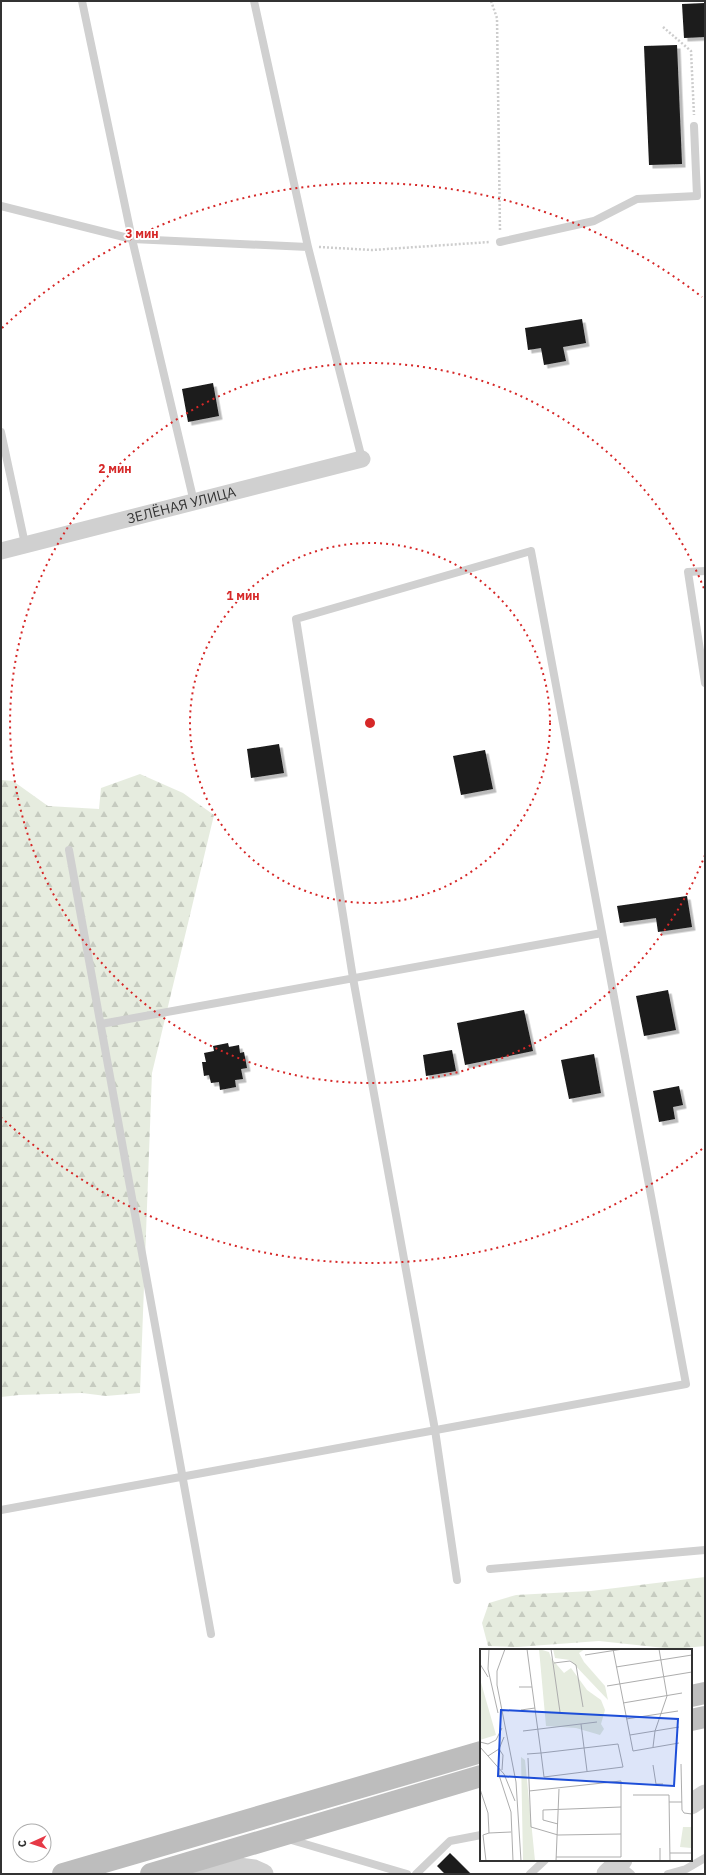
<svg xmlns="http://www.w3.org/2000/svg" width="706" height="1875" font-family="'IBM Plex Sans',sans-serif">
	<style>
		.forest { fill: url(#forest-firs) }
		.building { fill: #1a1a1a; filter: url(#shadow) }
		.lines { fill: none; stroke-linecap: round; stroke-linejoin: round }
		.path { stroke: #cdcdcd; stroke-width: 2.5; stroke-dasharray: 2 2; stroke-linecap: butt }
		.service { stroke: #d0d0d0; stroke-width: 8 }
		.minor { stroke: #d0d0d0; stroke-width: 17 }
		.tertiary { stroke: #d0d0d0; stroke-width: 21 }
		.secondary { stroke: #bdbdbd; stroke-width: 22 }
		.ring { fill: none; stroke: #d62828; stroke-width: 2; stroke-dasharray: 2 4 }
		.labels { text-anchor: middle; stroke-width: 4; stroke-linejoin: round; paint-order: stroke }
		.street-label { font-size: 14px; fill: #333; stroke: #fff }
		.inset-road { fill: none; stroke: #adadad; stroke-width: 1 }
		.view { fill: #1d4ed8; fill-opacity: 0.15; stroke: #1d4ed8; stroke-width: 2 }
		.inset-edge { fill: none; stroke: #333; stroke-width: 2 }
		.centre { fill: #d62828; stroke: #fff; stroke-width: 2 }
		.ring-label { font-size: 12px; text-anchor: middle; font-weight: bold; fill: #d62828; stroke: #fff; stroke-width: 4; stroke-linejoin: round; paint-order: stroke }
	</style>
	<defs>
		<pattern id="forest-firs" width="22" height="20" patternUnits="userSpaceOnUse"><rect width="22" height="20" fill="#e6ecdf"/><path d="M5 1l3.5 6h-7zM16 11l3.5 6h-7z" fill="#c6cbc0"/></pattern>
		<filter id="shadow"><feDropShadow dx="3.5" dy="3.5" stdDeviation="0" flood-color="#0004"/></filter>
	</defs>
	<rect width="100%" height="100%" fill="#fff"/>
	<path class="forest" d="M140,774L183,793L214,815L152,1073L140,1393L106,1396L82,1393L19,1395L1,1397V780L13,781L48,806L99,809L101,788Z
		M705,1577V1646L674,1649L599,1641L517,1647L488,1646L482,1623L489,1603L516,1595L591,1591Z"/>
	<path class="building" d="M705,3V37L684,38L682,4Z
		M677,45L682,164L649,165L644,46Z
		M582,319L586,343L563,347L566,361L544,365L541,348L528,350L525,328Z
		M213,383L219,416L188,422L182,389Z
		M279,744L284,773L251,778L247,749Z
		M485,750L493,789L461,795L453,756Z
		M687,896L692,927L658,932L656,918L620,923L617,906Z
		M668,990L676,1030L644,1036L636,996Z
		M524,1010L533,1051L465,1065L457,1023Z
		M228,1043L229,1047L239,1045L240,1053L244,1052L247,1068L241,1069L243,1079L235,1080L236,1087L220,1090L219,1082L211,1083L209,1075L204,1076L202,1062H206L204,1053L214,1051L213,1046Z
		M452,1050L456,1071L426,1076L423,1055Z
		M594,1054L601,1093L569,1099L561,1060Z
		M679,1086L683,1105L673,1107L675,1119L659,1122L653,1091Z
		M450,1853L471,1874H445L437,1866Z"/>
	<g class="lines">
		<path class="path" d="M491,1L497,18L500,231
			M663,27L691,51L694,115
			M319,247L372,250L490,242"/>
		<path class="service" d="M82,1L132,239L194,502
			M254,1L308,247L362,459
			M1,206L132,239L308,247
			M500,242L594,221L637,199L697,196L694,126
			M1,432L25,544
			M705,571L688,572L705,683
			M69,850L211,1634
			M101,1024L602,933
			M1,1510L686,1384L531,551L296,619L353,978L435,1430L457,1580
			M490,1569L705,1550
			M288,1839L407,1874
			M619,1864L631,1874
			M416,1874L450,1841L481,1835
			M530,1874L545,1860
			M668,1874L686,1869L705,1858"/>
		<path class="minor" id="s1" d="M1,551L362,459"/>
		<path class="tertiary" d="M691,1804L705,1795
			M192,1862L254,1870L263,1874
			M607,1874L622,1860"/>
		<path class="secondary" d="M691,1696L705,1693
			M691,1720L705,1717
			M63,1874L481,1752
			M151,1874L481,1776"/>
	</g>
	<g class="ring">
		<circle cx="370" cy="723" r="180"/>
		<path d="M705 855A360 360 0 1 1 705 591"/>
		<path d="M702 1149A540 540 0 0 1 2 1118M2 328A540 540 0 0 1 702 297"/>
	</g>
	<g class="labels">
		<g class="street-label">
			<text dy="5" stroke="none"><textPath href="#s1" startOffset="186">ЗЕЛЁНАЯ УЛИЦА</textPath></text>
		</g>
	</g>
	<g transform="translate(480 1649)">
		<rect width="212" height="212" fill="#fff"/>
		<path d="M0,30L16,86L0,91Z" fill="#e6ecdf"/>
		<path d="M59,0L69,3L71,9L84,24L91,19L107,41L121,51L125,61L121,75L124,80L120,86L96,79L66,77ZM73,0H105L99,4L104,13L125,37L128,51L90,11L75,9ZM41,108L45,111L55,212L43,211ZM203,178H212V201L211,199L200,198Z" fill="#e6ecdf"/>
		<path class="inset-road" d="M9,0L8,20L18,64M25,0L17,22V36L36,133L41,212M71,0L80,63M133,0L153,102L199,94M105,6L143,0M74,14L90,12L96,16L103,58M0,15L8,28M136,18L212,6M127,37L212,23M39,38H52M143,54L202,44M41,61L55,59M146,70L198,62M101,75L107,122M43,82L117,73M150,86L199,78M0,93L8,95L16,91L22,79M0,98L24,125L35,152M173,98L175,82L187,47L179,0M19,100L24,88M47,105L61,104L138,95L143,118L64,128L61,104L52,38L47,0M8,107L19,100L23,106L22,121M48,109L51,178L78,186L141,185M201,115L202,161L204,164L212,165M173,116L176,135H183M19,119V126L31,163L33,212M0,140L8,164L9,184L3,186L6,212M49,142L141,132V208H76M153,146H189L190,212M189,153H202M78,175L63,171V161L141,158M9,184L31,183M190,204H212M76,212L79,140M180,212V199"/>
		<path class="view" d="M21,61L198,70L194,137L18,127Z"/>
		<rect width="212" height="212" class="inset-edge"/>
	</g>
	<circle cx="370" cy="723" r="6" class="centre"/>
	<g class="ring-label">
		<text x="142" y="238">3 мин</text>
		<text x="115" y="473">2 мин</text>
		<text x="243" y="600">1 мин</text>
	</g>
	<rect width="706" height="1875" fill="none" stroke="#333333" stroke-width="4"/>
	<g transform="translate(32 1843) rotate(267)"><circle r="19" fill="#ffffff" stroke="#adadad"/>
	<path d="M0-3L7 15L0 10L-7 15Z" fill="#e63946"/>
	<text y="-6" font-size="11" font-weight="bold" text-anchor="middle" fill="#333333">С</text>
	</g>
</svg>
